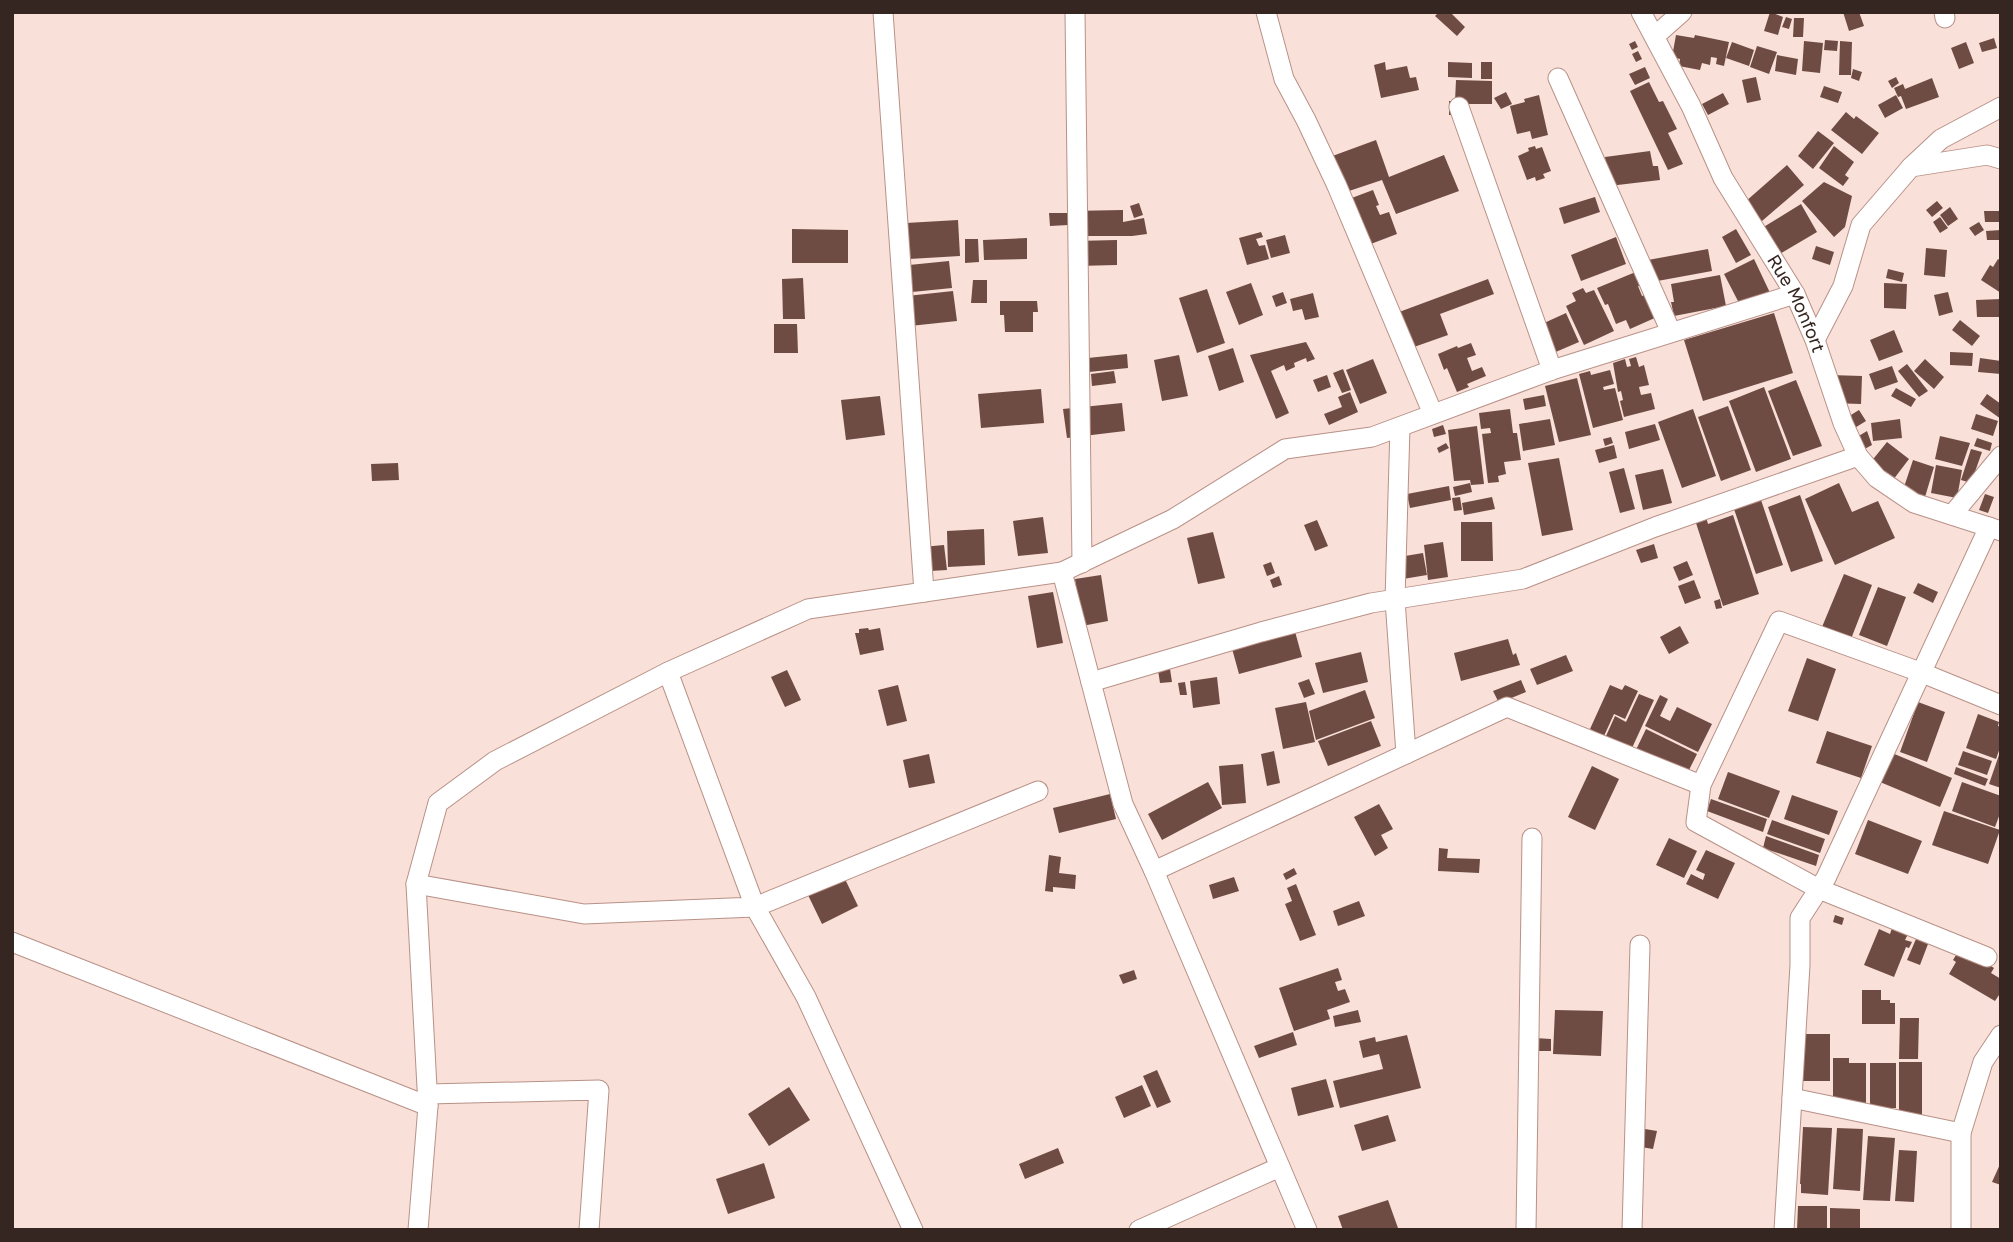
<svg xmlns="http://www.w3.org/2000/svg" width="2013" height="1242" font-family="'Golos Text',sans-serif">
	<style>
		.building { fill: #6f4c43 }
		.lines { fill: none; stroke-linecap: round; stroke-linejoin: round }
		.street-casing { stroke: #b89187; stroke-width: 21 }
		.street { stroke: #fff; stroke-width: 19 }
		.labels { text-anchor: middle; stroke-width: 7; stroke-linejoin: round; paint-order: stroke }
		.street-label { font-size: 18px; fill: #362622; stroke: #faf1ef }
	</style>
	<rect width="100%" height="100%" fill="#f9e0d9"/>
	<path class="building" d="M1439,12H1450L1465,27L1457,36L1435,16Z
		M1770,12L1783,17L1778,35L1764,31Z
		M1843,12H1859L1864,26L1849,31Z
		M1786,17L1792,19L1789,29L1782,27Z
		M1794,18H1804L1803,37H1793Z
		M1676,35L1694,38L1695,35L1729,42L1724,66L1716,64L1717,58L1711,57L1710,65L1702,63L1700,70L1679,66L1680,59L1672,57Z
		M1994,38L1997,48L1982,52L1979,43Z
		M1825,40L1838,41L1837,51L1824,50Z
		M1635,41L1638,47L1632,50L1629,44Z
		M1804,41L1823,43L1820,73L1802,71Z
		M1840,41L1852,42L1851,75H1839Z
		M1732,42L1754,50L1749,66L1726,58Z
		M1966,42L1974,63L1959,69L1951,48Z
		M1757,46L1777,52L1769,74L1750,67Z
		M1638,51L1642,59L1636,62L1632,54Z
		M1777,55L1798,59L1796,75L1775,71Z
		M1385,62L1386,70L1407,66L1410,78L1416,77L1419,90L1381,98L1374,65Z
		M1448,62L1472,63V78L1448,77Z
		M1481,62H1492V79H1481Z
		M1645,67L1650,78L1635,85L1629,74Z
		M1853,69L1862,72L1859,81L1851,78Z
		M1756,77L1761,100L1747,103L1742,80Z
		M1896,77L1899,83L1892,88L1888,81Z
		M1932,78L1939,97L1906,109L1901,96L1898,97L1894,88L1903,84L1905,89Z
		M1456,80L1492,81V104H1468V124L1455,115H1449V101H1455Z
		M1649,82L1659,102L1663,101L1677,129L1668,133L1683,164L1668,170L1630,91Z
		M1824,86L1842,92L1838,103L1820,97Z
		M1506,92L1512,104L1501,109L1494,98Z
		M1723,93L1729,104L1708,115L1702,104Z
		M1539,95L1548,135L1532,139L1530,131L1517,134L1510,106L1525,102L1524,99Z
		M1896,95L1903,108L1885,118L1878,105Z
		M1846,112L1854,119L1856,116L1879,133L1862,154L1831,130Z
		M1818,131L1834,143L1813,169L1798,156Z
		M1376,140L1389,177L1444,155L1459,191L1396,214L1382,180L1340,194L1327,158Z
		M1535,146L1536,149L1542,147L1551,171L1543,174L1545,178L1536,181L1535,177L1527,180L1518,156L1529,151L1528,148Z
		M1834,146L1854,162L1845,175L1849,178L1843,186L1819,168Z
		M1650,151L1653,166H1658L1660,180L1609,186L1605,157Z
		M1787,165L1804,185L1762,221L1745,202Z
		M1824,182L1852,196L1845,227L1834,237L1802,201Z
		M1373,190L1379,205L1376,206L1380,215L1389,212L1397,234L1355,250L1341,202Z
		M1595,197L1600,212L1564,224L1559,208Z
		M1937,201L1943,208L1932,217L1926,210Z
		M1139,203L1143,215L1134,218L1130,206Z
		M1801,204L1817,232L1778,255L1762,228Z
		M1950,207L1958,219L1948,226L1940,215Z
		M1123,210V222L1144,218L1147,234L1132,236H1070V211Z
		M1984,211H2001V222H1985Z
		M1049,213H1068V225L1050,226Z
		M1940,217L1948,228L1940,233L1933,222Z
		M958,220L960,256L909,259L906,223Z
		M1979,222L1984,230L1975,236L1969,228Z
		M792,229L848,230V263H792Z
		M1736,229L1751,255L1736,263L1722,237Z
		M2001,230V240H1987L1986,231Z
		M1261,232L1263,237L1256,239L1259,246L1265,245L1269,259L1247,265L1239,238Z
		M1285,235L1290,253L1271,258L1266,240Z
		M1616,237L1626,264L1581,281L1571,255Z
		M1027,238V259L984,260L983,240Z
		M965,239H978L979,262L965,263Z
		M1117,240V265L1077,266L1076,241Z
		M1816,246L1834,252L1830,265L1812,259Z
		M1926,248L1947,250L1945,277L1924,275Z
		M1708,249L1712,271L1652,282L1648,260Z
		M1754,259L1772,297L1740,305L1724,274Z
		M1998,259L2001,261V293L1981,280L1990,265L1993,267Z
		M949,261L952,288L912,292L909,265Z
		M1888,269L1904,273L1902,282L1886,278Z
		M1638,271L1643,285L1638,286L1642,296L1647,294L1657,317L1630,329L1626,320L1616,324L1608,304L1605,305L1597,288Z
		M1720,275L1726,306L1674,316L1671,302H1674L1671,284Z
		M803,278L805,319H783L782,279Z
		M1488,279L1494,294L1440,314L1448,335L1397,353L1383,318Z
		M973,280H987V303H971Z
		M1251,283L1263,315L1239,325L1226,292Z
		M1884,283L1907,284L1906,309L1884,308Z
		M1583,288L1586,293L1594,290L1614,331L1584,345L1566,306L1576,301L1572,293Z
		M1207,289L1225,343L1197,353L1179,298Z
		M953,291L957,321L910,326L907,296Z
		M1283,292L1287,303L1276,307L1272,296Z
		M1948,292L1953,312L1939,316L1934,295Z
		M1313,293L1319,317L1305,320L1302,309L1293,311L1290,299Z
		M2001,299V317H1977L1976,300Z
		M1000,301H1037L1038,312H1033V332H1005L1004,315H1000Z
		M1566,313L1579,342L1544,357L1531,329Z
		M1774,313L1793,373L1703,401L1684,340Z
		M1960,320L1980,336L1972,346L1952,330Z
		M774,324H797L798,353H774Z
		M1894,330L1903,352L1879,361L1870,340Z
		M1306,342L1315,359L1307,362L1306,358L1294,363L1295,367L1286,371L1284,365L1271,371L1289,413L1276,419L1250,355Z
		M1471,343L1476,355L1467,358L1472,371L1482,367L1486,376L1467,384L1469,387L1457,392L1447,368L1444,370L1438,354L1457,346L1458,348Z
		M1233,348L1244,382L1219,391L1208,356Z
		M1950,352L1973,353L1972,366L1950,365Z
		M1127,354L1128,368L1079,373L1078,359Z
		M1179,355L1188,396L1162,401L1154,360Z
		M1636,357L1639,367L1644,365L1649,385L1639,387L1641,395L1651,393L1655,409L1624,417L1620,401L1623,400L1621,391L1618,392L1613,363L1625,359L1627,367L1631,366L1629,359Z
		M1980,358L2001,361V374L1978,372Z
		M1373,359L1387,393L1360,404L1346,370Z
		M1925,359L1944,377L1934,389L1914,371Z
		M1907,364L1928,391L1919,397L1898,371Z
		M1892,366L1898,382L1875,390L1869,374Z
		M1343,369L1351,390L1342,393L1333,373Z
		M1610,370L1614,384L1603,387L1604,390L1615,388L1623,420L1593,428L1579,374L1590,371L1591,375Z
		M1114,371L1116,383L1092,386L1091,374Z
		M1327,375L1331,387L1318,392L1313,380Z
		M1830,375L1862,376L1861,404L1829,403Z
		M1577,378L1591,435L1559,442L1545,386Z
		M1796,380L1822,446L1793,456L1768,391Z
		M1764,387L1791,459L1756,472L1729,401Z
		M1896,388L1916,399L1911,407L1891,396Z
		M1041,389L1044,423L981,428L978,394Z
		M1350,392L1358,412L1329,425L1324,414L1342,407L1338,397Z
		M1987,394L2001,404V419L1980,404Z
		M1544,395L1546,406L1525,410L1523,399Z
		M880,396L885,435L846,440L841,400Z
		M1122,403L1125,431L1067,438L1063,409Z
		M1728,406L1751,470L1721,481L1698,417Z
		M1510,409L1513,433H1517L1521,460L1504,462L1506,474L1498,476L1499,482L1488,483L1482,434L1491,433L1490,428L1481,429L1479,413Z
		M1693,409L1716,476L1682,488L1658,422Z
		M1859,410L1866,421L1853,429L1846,418Z
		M1976,414L1998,421L1993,436L1971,429Z
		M1550,419L1555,445L1523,451L1519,424Z
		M1900,419L1902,438L1873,441L1871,423Z
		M1655,424L1660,440L1629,449L1625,432Z
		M1443,425L1446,434L1434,437L1432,429Z
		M1477,426L1484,484L1471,485L1470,480L1454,481L1448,430Z
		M1867,431L1872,445L1859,452L1852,440Z
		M1940,436L1970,443L1962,466L1935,459Z
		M1611,437L1613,443L1605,446L1603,439Z
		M1977,438L1992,443L1990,451L1974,446Z
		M1887,442L1909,459L1893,480L1870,463Z
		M1446,443L1449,448L1439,453L1437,448Z
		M1614,445L1617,458L1599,463L1595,450Z
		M1971,449L1982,452L1971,483L1961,480Z
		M1559,458L1573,530L1542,536L1528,463Z
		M1913,460L1934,467L1925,497L1903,490Z
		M398,463L399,480L372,481L371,464Z
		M1936,465L1962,470L1957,498L1931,493Z
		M1624,468L1635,509L1620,513L1609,472Z
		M1663,469L1672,503L1643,510L1635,475Z
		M1470,483L1472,492L1455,496L1453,487Z
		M1839,483L1852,512L1878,501L1895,538L1835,565L1805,499Z
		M1449,486L1451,500L1410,508L1407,494Z
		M1985,494L1994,497L1988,513L1979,510Z
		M1800,495L1823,561L1791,572L1768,507Z
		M1460,497L1462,510L1454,511L1452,498Z
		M1492,497L1495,509L1464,515L1462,503Z
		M1761,500L1783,565L1756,574L1734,509Z
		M1733,515L1759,594L1723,606L1695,520L1706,517L1708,524Z
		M1043,517L1048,553L1018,556L1013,521Z
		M1317,520L1328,546L1315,551L1304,525Z
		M1461,522H1492L1493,561H1461Z
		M984,529L985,565L948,567L947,531Z
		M1213,532L1225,578L1198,584L1187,538Z
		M1443,542L1448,577L1428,580L1424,545Z
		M1654,544L1658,558L1641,563L1636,550Z
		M944,545L947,570L930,571L922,547Z
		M1423,553L1427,575L1391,581L1387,559Z
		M1687,561L1693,575L1679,581L1673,567Z
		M1271,562L1275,573L1267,576L1263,565Z
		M1844,574L1872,585L1851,639L1822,627Z
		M1101,575L1108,621L1082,626L1075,579Z
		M1279,576L1282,585L1273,588L1270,580Z
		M1694,580L1701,598L1685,604L1678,586Z
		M1918,583L1938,592L1933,603L1913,593Z
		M1878,587L1906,597L1887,646L1859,635Z
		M1053,592L1063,643L1037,648L1028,596Z
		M1720,599L1722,608L1716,609L1714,601Z
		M1291,617L1302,657L1239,674L1228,634Z
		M1680,626L1689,643L1669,654L1660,637Z
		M868,628L869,630L880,628L884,650L860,655L855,633H859V629Z
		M1508,639L1513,655L1516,653L1520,665L1461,681L1454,653Z
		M1361,652L1368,682L1323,693L1315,663Z
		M1566,655L1573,671L1537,685L1530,669Z
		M1807,658L1836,669L1818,721L1788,711Z
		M1170,669L1172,682L1160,683L1158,670Z
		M787,670L801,700L785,707L771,677Z
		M1217,677L1220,704L1193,708L1190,681Z
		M1309,679L1315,694L1304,698L1298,683Z
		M1521,680L1526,692L1499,703L1493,691Z
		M1185,682L1187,695H1180L1178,683Z
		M898,685L907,721L887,726L878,690Z
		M1610,685L1622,690L1625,685L1638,691L1625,719L1614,714L1604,736L1590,729Z
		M1365,690L1375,718L1316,740L1309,711Z
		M1639,694L1654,700L1632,748L1606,736L1615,716L1626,722Z
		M1660,695L1668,699L1660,716L1670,721L1677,707L1712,724L1698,752L1645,726Z
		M1306,702L1315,742L1283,749L1275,708Z
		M1918,702L1945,712L1927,762L1900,752Z
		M1978,714L1999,722L1998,726L2001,727V745L1996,759L1966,748Z
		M1371,721L1381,746L1328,766L1318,741Z
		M1646,729L1697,754L1685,778L1634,754Z
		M1827,731L1872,746L1861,778L1816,763Z
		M1274,751L1280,783L1267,786L1261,754Z
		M1963,751L1992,761L1987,775L1958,765Z
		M2000,752H2001V788L1989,784Z
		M1892,753L1952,778L1940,807L1880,782Z
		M929,754L935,783L909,788L903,760Z
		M1243,764L1246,803L1222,805L1219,766Z
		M1592,766L1619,779L1595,830L1568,817Z
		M1956,767L1988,779L1985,786L1954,774Z
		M1728,772L1780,791L1769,818L1718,799Z
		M1208,782L1222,808L1162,840L1148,814Z
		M1962,782L2001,796V811L1995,827L1952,811Z
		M1110,794L1116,819L1059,833L1053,808Z
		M1792,795L1838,811L1829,835L1784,819Z
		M1711,799L1767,819L1763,832L1707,811Z
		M1379,804L1393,829L1381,835L1388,848L1375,856L1354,817Z
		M1944,811L2000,830L1988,864L1932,845Z
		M1772,820L1825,839L1820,853L1767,834Z
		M1868,820L1922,841L1908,874L1855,854Z
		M1766,836L1819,855L1816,866L1763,848Z
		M1669,838L1697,851L1684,878L1656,865Z
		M1439,848L1448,849L1447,858L1480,859L1479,873L1438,871Z
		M1706,850L1735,863L1718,899L1686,884L1691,874L1703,880L1705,874L1696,870Z
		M1049,855L1061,857L1059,873L1076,875L1075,889L1053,887V892L1045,891Z
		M1294,868L1297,874L1286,880L1283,874Z
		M844,877L858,906L822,924L808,895Z
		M1234,877L1239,891L1213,899L1209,885Z
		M1296,884L1316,935L1300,941L1285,904L1292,901L1287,888Z
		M1359,901L1365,916L1338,926L1333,911Z
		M1835,915L1844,918L1842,925L1833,922Z
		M1892,928L1908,934L1905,940L1912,942L1909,948L1906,947L1894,977L1864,965L1879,929L1890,934Z
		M1916,939L1928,944L1920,965L1907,960Z
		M1961,947L1994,968L1991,973L2001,979V992L1995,1001L1949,974L1956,962L1953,960Z
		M1338,968L1342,980L1335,982L1338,991L1345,989L1350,1002L1327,1010L1330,1019L1294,1031L1279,988Z
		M1134,970L1137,979L1123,984L1119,975Z
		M1862,990H1881V1000H1890V1003H1895V1024H1862Z
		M1358,1010L1361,1022L1335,1027L1333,1016Z
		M1555,1010L1603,1011L1601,1056L1553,1054Z
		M1900,1018H1919L1918,1059H1899Z
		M1293,1032L1297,1045L1259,1058L1254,1046Z
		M1803,1034H1830V1081H1803Z
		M1407,1035L1421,1088L1340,1108L1333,1081L1383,1069L1379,1054L1363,1058L1359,1041L1375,1037L1376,1042Z
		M1535,1038L1551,1039V1051H1534Z
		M1833,1058H1849V1063H1866V1106H1833Z
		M1899,1062H1922V1115L1899,1116Z
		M1870,1063H1896V1108H1870Z
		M1157,1070L1171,1102L1157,1108L1143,1076Z
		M1326,1079L1334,1107L1298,1116L1291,1088Z
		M1142,1085L1151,1106L1124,1118L1115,1097Z
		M789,1087L810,1120L769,1146L748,1114Z
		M1388,1115L1396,1141L1362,1151L1354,1125Z
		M1803,1127L1832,1128L1828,1195L1801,1193V1184H1800Z
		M1837,1128L1863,1129L1860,1191L1833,1189Z
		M1645,1129L1657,1131L1653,1149L1641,1147Z
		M1868,1136L1895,1138L1890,1201L1863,1200Z
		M1058,1148L1064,1163L1025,1179L1019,1164Z
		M1899,1150L1917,1151L1914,1202L1895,1201Z
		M2001,1162V1185L1992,1182Z
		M764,1163L775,1198L728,1214L716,1179Z
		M1388,1200L1398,1228L1343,1230L1338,1216Z
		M1798,1206H1827V1230H1797Z
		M1830,1208L1860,1209V1230H1830Z"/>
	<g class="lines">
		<defs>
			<g id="street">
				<path d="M883,12L924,592"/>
				<path d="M1075,12L1082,563"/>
				<path d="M1266,12L1284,79L1306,120L1337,186L1433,414"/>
				<path id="s1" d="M1641,12L1691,106L1723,178L1795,294L1815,340L1843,423L1858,456L1877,478L1914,503L2001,531"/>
				<path d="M1944,12L1945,18"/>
				<path d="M1655,36L1682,12"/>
				<path d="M1558,78L1671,332"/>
				<path d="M1459,107L1552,370"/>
				<path d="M1911,167L1941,139L2001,107"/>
				<path d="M1815,340L1843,286L1861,225L1911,167L1987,155L2001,159"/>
				<path d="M1400,427L1395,600L1406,754"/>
				<path d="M1952,515L2001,456"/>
				<path d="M1062,572L1123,804L1154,871L1307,1230"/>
				<path d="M1091,682L1261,632L1371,603L1523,579L1655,527L1858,456"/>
				<path d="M1154,871L1507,707L1701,785"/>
				<path d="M416,884L584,914L755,907L668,672"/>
				<path d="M12,942L428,1106"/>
				<path d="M1987,957L1819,889L1696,822L1701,785L1779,621L1920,672L2001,705"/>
				<path d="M428,1094L599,1090L589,1230"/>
				<path d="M1792,1098L1800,965V918L1826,878L1989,527"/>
				<path d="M418,1230L428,1106L416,884L438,803L495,761L668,672L808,609L1062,572L1173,519L1285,449L1372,437L1552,370L1795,294"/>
				<path d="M913,1230L806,997L755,907L1038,791"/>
				<path d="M1139,1230L1280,1167"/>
				<path d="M1526,1230L1532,838"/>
				<path d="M1632,1230L1640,945"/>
				<path d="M1784,1230L1792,1098L1961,1133"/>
				<path d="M1961,1230V1133L1983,1062L2001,1035"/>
			</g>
		</defs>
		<use href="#street" class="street-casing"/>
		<use href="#street" class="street"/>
	</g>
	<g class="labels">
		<g class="street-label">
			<text dy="6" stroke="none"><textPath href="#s1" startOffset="331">Rue Monfort</textPath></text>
		</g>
	</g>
	<rect width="2013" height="1242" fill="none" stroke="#362622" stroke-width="28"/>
</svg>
